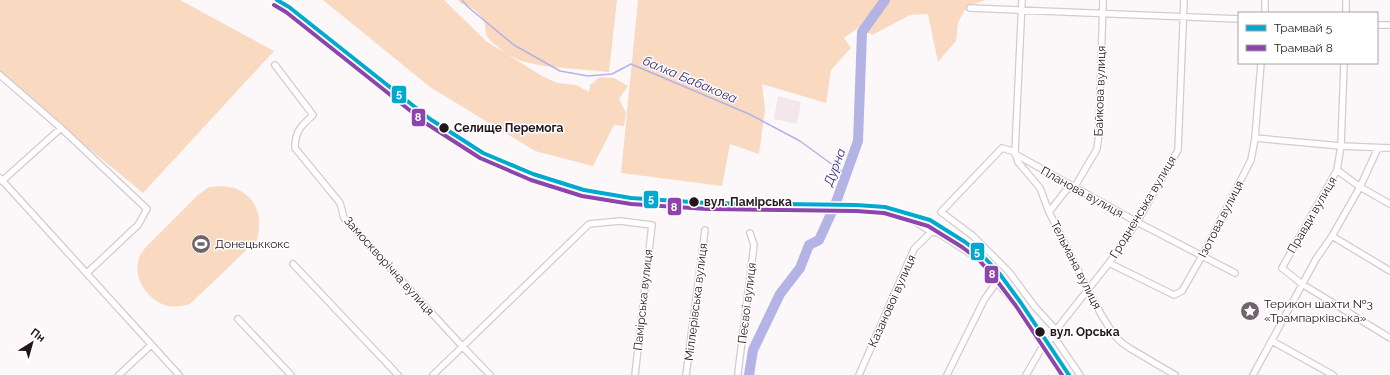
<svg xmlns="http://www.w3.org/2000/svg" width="1390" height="375" font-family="Raleway,sans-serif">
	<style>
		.built { fill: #f3e7ec }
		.green { fill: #fad9c1 }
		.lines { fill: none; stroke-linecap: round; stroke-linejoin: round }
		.stream { stroke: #b3b3e6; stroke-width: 1.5 }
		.river { stroke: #b3b3e6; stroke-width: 10 }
		.minor-casing { stroke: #d3cbcf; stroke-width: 8 }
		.minor { stroke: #fffefe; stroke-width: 5.5 }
		.tram-1-casing { stroke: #fff; stroke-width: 7 }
		.tram-2-casing { stroke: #fff; stroke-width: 7 }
		.tram-1 { stroke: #00a9ce; stroke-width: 4 }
		.tram-2 { stroke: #8e44ad; stroke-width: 4 }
		.stop-dot { fill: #23171d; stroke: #fff; stroke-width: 1.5 }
		.labels { text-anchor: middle; stroke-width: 3; stroke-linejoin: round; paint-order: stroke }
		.street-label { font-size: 12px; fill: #23171d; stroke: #fff }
		.stop-label { font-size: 12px; font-weight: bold; fill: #23171d; stroke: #fff; text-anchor: start }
		.poi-label { font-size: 12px; fill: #23171d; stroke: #fff; text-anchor: start }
		.water-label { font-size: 13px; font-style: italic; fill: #382e82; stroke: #fff }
		.line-badge { stroke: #fff; stroke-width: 1.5 }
		.badge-label { font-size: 11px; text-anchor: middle; font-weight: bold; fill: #fff }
	</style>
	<rect width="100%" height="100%" fill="#fcf7f9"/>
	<path class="built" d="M778,96L801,102L797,124L774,119Z"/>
	<path class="green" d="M0,0H180L274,51L143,193L0,75Z
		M323,0H444L486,41L503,52C499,46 489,42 486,34C485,31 486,28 485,25C482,12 471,7 460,3L458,0H617L609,72L543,66L521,61L507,54L542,76L557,83L576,85L589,92L590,85L600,77L614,78L628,86L619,99L626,113L624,126L614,125L593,166L535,151L430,87Z
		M638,0H986L974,4L964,11L958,23L956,41L938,62L928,14L910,15L872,35L859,27L844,38L851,48L831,70L826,103L762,84L765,110L759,154L730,144L722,186L621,173Z
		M222,186C227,187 233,187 237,189C259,200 262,218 257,240L190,304C183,306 176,307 168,306C149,301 132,279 139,258C140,255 143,251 145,248L198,195L209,187Z"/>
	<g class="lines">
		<path class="stream" d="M462,0L468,7L514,45L560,71L588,76L612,74L631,64L749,114L800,141L841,171L845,178"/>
		<path class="river" d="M749,375L753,350L780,294L800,268L809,245L819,240L835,205L858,141L862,32L885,0"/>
		<defs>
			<path id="minor" d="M1022,0L1015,152L1002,148L941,212L973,236L1009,272L1035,307L1056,330
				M970,8L1239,19
				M1265,13V0
				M1346,13V0
				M1377,25H1390
				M1344,63L1341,146L1337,170L1282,268L1302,284L1390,338
				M275,65L313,115C301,126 295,131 295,148L340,203L344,218L463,347L490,375
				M0,75L61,128L147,209L138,225L87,273
				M1255,138L1341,146L1390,148
				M1015,152L1018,162L1040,188L1049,212L1088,290L1102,316L1114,335L1122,343L1131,349L1175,375
				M1015,154L1137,222L1235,273
				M1337,170L1360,187L1390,204
				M0,178L179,375
				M2,181L61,128
				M855,208L890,212L914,221L931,232L938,233L949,240L980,260L990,268L1001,287L1032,324L1063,375
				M1049,212L1067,189L1074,188L1097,149L1099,133L1103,0
				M1332,236L1390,271
				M1109,263L1174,295L1182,291L1202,256L1251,160L1255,138L1261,63
				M293,264L398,375
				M238,319L291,375
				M1054,337L1080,375
				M1272,341L1333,375
				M738,373L754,245L750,233
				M119,375L151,345
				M433,375L589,224L620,221L652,225L635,375
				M686,375L705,230
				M859,375L914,249L931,232
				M947,375L984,300L998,280
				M1026,375L1044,344L1054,337L1056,330L1109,263L1137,222L1178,150L1184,0
				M1253,375L1316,259L1332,236L1360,187L1378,148"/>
		</defs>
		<use href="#minor" class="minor-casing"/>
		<use href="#minor" class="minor"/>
		<defs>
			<path id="tram-1" d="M277,0L289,7L430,119L483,153L533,174L584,190L631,198L707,203L856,205L885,207L930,220L965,242L983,256L999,273L1021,303L1069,375"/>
			<path id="tram-2" d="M274,5L286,12L427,124L480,158L531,180L582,196L631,204L707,209L856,211L884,213L928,226L962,247L979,260L994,277L1016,306L1062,375"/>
		</defs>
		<use href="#tram-1" class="tram-1-casing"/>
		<use href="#tram-2" class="tram-2-casing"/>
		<use href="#tram-1" class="tram-1"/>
		<use href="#tram-2" class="tram-2"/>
	</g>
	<defs>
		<symbol id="stadium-disc" viewBox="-11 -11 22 22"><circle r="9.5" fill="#6f656a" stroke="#fff"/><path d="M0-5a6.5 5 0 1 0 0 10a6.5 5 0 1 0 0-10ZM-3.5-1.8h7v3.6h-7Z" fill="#fff"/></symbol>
		<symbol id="sight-disc" viewBox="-11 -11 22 22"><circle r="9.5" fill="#6f656a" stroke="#fff"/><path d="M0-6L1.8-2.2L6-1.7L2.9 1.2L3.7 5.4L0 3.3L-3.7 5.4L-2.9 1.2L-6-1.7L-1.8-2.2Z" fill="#fff"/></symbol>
	</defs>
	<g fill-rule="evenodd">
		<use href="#stadium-disc" x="190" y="233" width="22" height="22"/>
		<use href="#sight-disc" x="1239" y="300" width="22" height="22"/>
	</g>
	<g class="stop-dot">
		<circle cx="444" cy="128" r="5.5"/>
		<circle cx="694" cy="202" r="5.5"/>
		<circle cx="1040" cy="332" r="5.5"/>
	</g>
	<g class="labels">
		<g class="street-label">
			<text transform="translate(1100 91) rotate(-88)" y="4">Байкова вулиця</text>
			<text transform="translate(1082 192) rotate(29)" y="4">Планова вулиця</text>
			<text transform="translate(1143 207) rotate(-59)" y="4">Гродненська вулиця</text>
			<text transform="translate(1312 215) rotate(-60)" y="4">Правди вулиця</text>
			<text transform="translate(1221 219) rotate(-63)" y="4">Ізотова вулиця</text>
			<text transform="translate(1076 265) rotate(63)" y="4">Тельмана вулиця</text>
			<text transform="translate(389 266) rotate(48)" y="4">Замоскворічна вулиця</text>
			<text transform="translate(643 300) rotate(-84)" y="4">Памірська вулиця</text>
			<text transform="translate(892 301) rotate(-66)" y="4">Казанової вулиця</text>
			<text transform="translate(696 302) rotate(-83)" y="4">Міллерівська вулиця</text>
			<text transform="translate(747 303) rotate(-83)" y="4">Пеєвої вулиця</text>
		</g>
		<g class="stop-label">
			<text x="454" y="132">Селище Перемога</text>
			<text x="704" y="206">вул. Памірська</text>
			<text x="1050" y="336">вул. Орська</text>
		</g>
		<g class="poi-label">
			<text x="215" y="248">Донецьккокс</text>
			<text x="1264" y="308">Терикон шахти №3<tspan x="1264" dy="14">«Трампарківська»</tspan></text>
		</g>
		<g class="water-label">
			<text transform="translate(690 79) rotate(23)" y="5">балка Бабакова</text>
			<text transform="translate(834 167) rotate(-69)" y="5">Дурна</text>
		</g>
	</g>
	<g class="line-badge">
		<rect x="391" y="85" width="16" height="19" rx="4" fill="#00a9ce"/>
		<rect x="411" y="108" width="15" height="19" rx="4" fill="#8e44ad"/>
		<rect x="643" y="190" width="16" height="19" rx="4" fill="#00a9ce"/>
		<rect x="667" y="197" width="15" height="19" rx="4" fill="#8e44ad"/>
		<rect x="970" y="242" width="15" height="19" rx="4" fill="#00a9ce"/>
		<rect x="984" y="265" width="15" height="19" rx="4" fill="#8e44ad"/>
	</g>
	<g class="badge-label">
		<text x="399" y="98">5</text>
		<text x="418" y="121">8</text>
		<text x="651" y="203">5</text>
		<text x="674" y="211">8</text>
		<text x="977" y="256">5</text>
		<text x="992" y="278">8</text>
	</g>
	<rect x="1238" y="12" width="140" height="52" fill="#ffffff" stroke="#a7a2a5"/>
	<rect x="1246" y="25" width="20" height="6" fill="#00a9ce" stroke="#a7a2a5"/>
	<text x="1274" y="32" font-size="12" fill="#23171d">Трамвай 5</text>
	<rect x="1246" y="45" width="20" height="6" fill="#8e44ad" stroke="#a7a2a5"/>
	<text x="1274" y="52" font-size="12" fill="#23171d">Трамвай 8</text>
	<g transform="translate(32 343) rotate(37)" stroke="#ffffff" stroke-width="3" paint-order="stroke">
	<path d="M0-3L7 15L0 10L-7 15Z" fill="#23171d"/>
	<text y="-6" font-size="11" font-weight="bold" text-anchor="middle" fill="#23171d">Пн</text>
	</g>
</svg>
